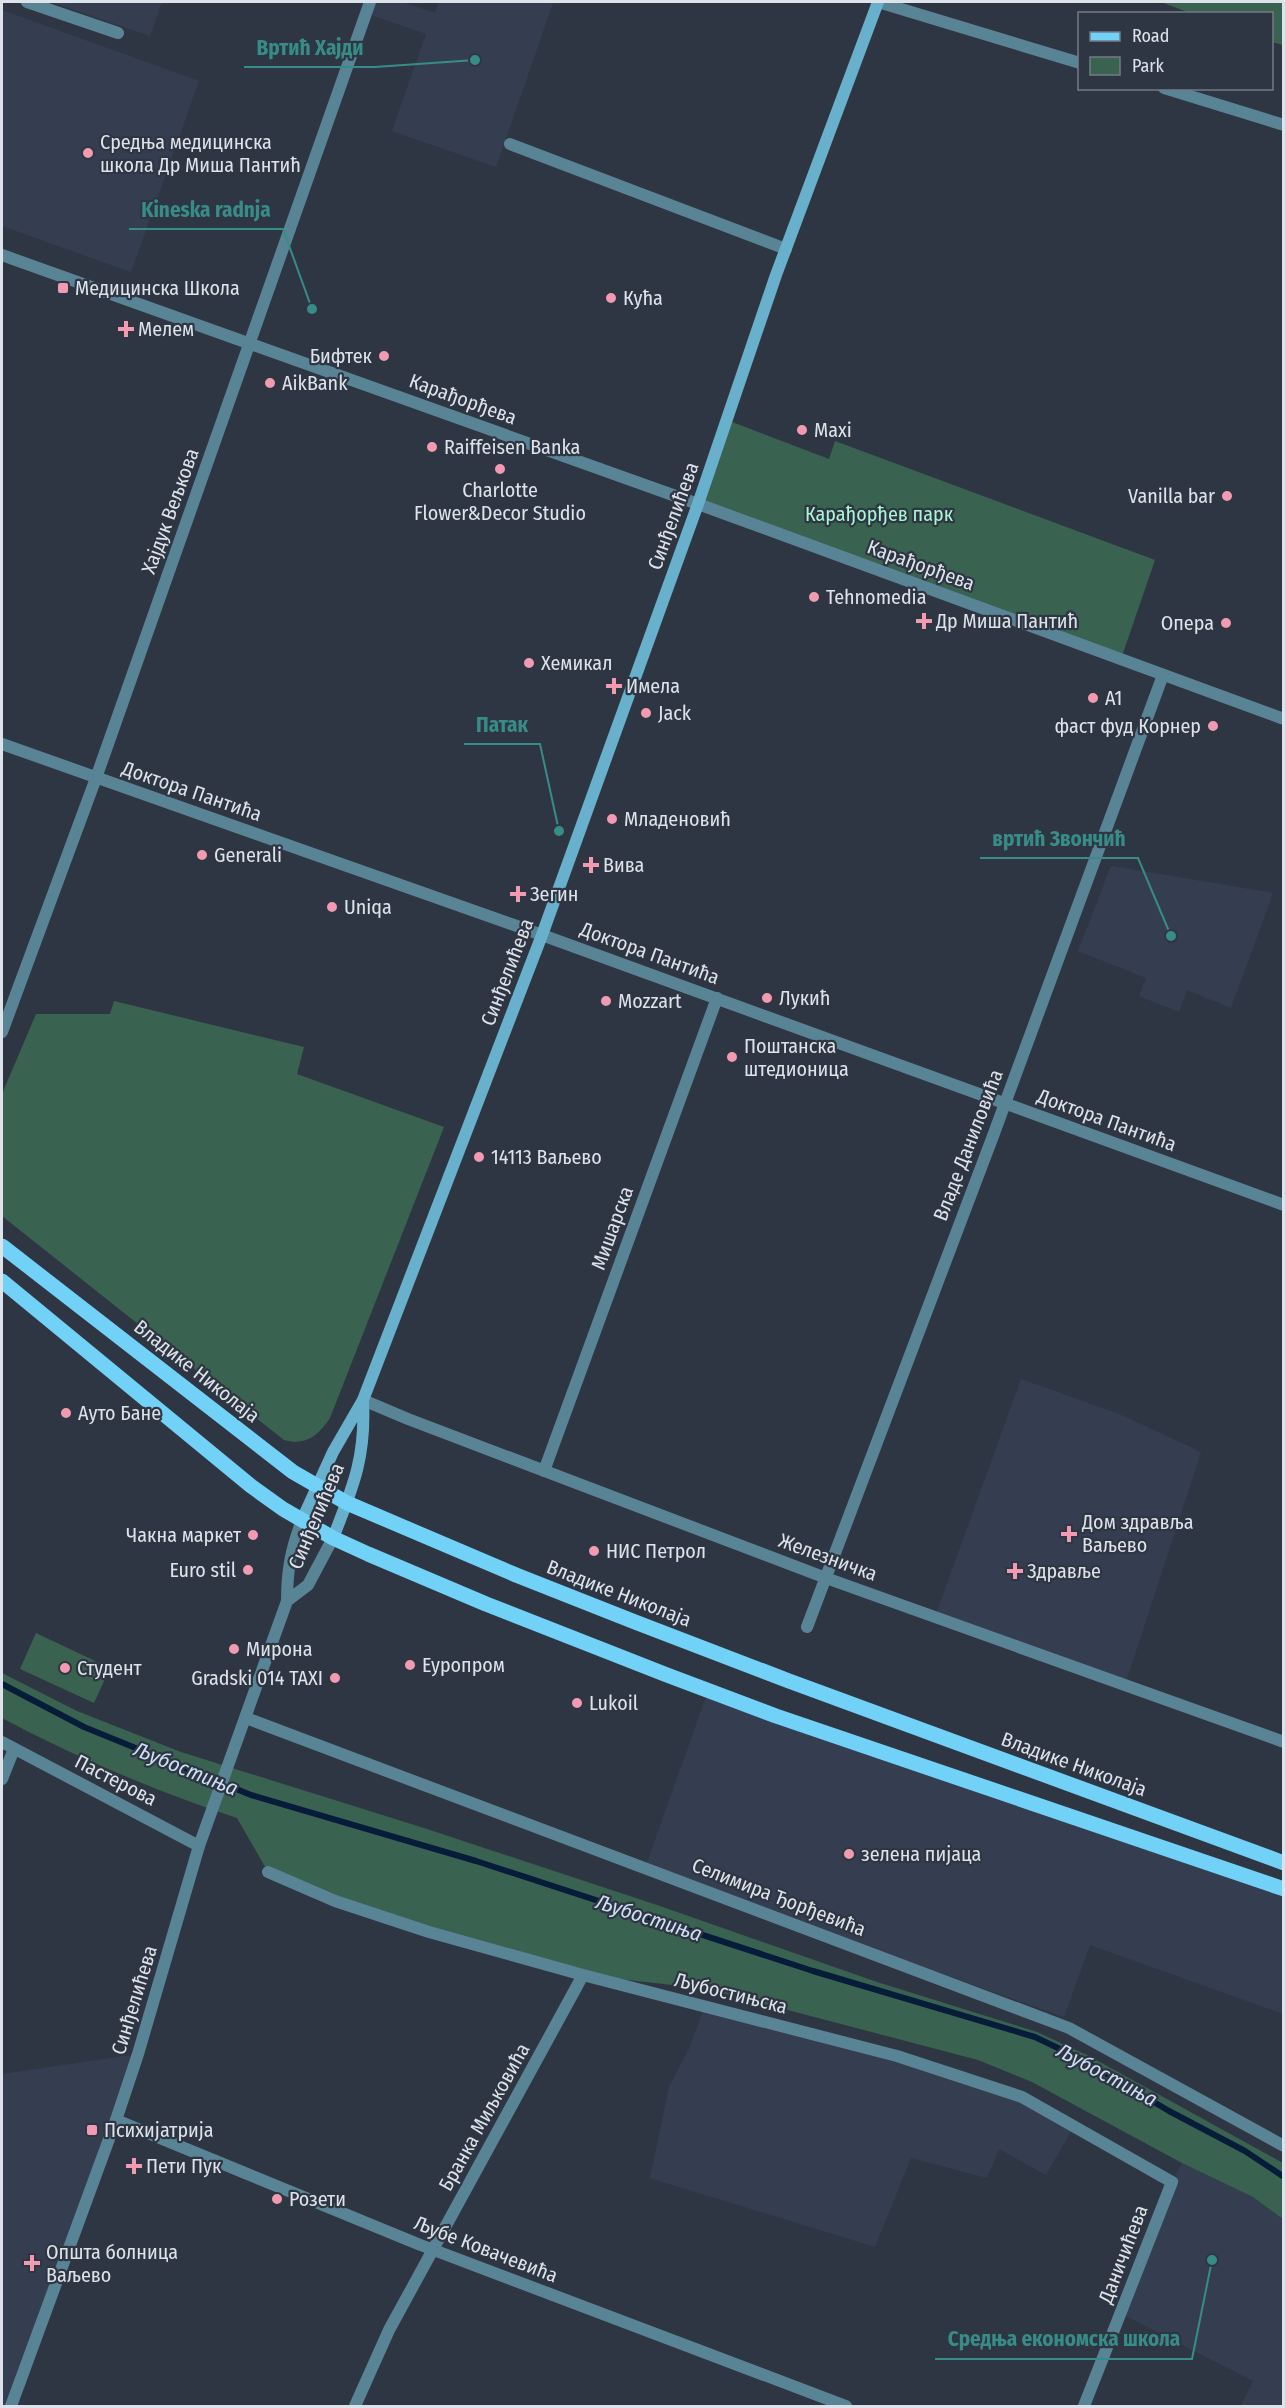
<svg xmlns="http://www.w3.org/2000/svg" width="1285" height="2408" font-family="'Fira Sans Condensed',sans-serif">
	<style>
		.built { fill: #353e51 }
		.green { fill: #3a6250 }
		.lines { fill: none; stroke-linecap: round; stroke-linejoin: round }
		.stream { stroke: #061c39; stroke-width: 6 }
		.minor { stroke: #598496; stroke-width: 12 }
		.tertiary { stroke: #598496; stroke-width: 12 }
		.secondary { stroke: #68b0cc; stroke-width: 12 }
		.primary { stroke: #72d1f6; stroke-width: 15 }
		.poi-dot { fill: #f19ab1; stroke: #2f3643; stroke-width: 2 }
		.labels { text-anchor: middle; stroke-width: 4.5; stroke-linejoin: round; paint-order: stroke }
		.poi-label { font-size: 20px; fill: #dee3eb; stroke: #2f3643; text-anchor: start }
		.street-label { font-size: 20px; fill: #dee3eb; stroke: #2f3643 }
		.park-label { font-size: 20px; fill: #a9f7d2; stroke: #2f3643 }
		.water-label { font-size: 21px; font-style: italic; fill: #cedff6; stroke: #2f3643 }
		.leader { fill: none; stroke: #388c87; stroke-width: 2 }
		.callout-dot { fill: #388c87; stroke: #2f3643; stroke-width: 2 }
		.callout-label { font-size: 21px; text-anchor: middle; font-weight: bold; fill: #388c87; stroke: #2f3643; stroke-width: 4.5; stroke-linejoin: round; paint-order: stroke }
	</style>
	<rect width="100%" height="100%" fill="#2f3643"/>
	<path class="built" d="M51,2H162L150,36Z
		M370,2H402L435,13L439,2L553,3L496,167L392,131L426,34L366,13Z
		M2,10L199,81L131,272L2,226Z
		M1111,866L1273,893L1231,1008L1187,990L1179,1012L1139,996L1146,978L1078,951Z
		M1021,1379L1119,1414L1201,1452L1125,1685L935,1617Z
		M706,1697L1283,1890V2014L1090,1945L1064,2017L645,1868Z
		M705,2006L1022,2097L1074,2126L1046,2175L999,2149L987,2178L911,2158L875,2247L650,2178L669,2087L688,2051Z
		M138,2054L11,2406H2V2074Z
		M1182,2163L1253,2197L1283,2219V2406H1241L1253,2381L1120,2313L1172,2182Z"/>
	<path class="green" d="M1161,2H1283V45L1272,42V14L1190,13Z
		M727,420L829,459L835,441L1155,560L1121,659L698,504Z
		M114,1001L304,1047L297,1074L444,1127L330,1418C318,1436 306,1446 284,1440L2,1216V1094L36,1014H110Z
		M36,1633L110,1668L94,1703L20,1669Z
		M2,1673L77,1711L181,1752L424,1828L657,1905L877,1982L1037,2032L1089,2056L1283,2163V2219L1253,2197L1182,2163L1032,2082L978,2060L708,1989L583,1975L429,1932L268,1872L237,1818C156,1791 77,1758 2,1718Z"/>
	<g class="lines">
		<path class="stream" d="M2,1684L84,1727L251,1795L476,1861L813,1971L1035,2037L1083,2060L1169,2111L1245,2151L1284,2177"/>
		<path class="minor" d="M27,2L118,33
			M878,2L1080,63
			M1164,88L1284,125
			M510,144L786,249
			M2,1032L96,778L370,2
			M363,1400L408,1419L826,1578L1284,1742
			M544,1471L717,998
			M807,1627L993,1136L1163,675
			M246,1718L1069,2028L1284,2146
			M2,1742L199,1846
			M2,1779L14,1749
			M268,1872L335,1901L429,1932L583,1975L897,2056L1022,2097L1172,2182L1084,2406
			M116,2120L418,2244L846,2406
			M355,2406L389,2330L583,1975"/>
		<path class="tertiary" d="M2,255L698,504L1284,719
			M2,744L542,935L1284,1205
			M287,1601L308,1585L333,1538
			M11,2406L116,2120L138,2054L199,1846L287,1601C287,1569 291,1550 302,1520"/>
		<path class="secondary" d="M302,1520L333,1452L363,1400L542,935L698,504L776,275L878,2
			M333,1538C353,1487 366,1457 363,1401"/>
		<path class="primary" d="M2,1246L293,1472L347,1503L516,1575L635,1622L789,1681L1284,1863
			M2,1281L251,1486L283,1509L333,1538L368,1554L486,1604L667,1675L776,1716L1284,1889"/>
	</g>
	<g class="poi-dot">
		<circle cx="88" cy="153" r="6"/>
		<rect x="57" y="282" width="12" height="12" rx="3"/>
		<circle cx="611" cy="298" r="6"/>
		<path d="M123 320h6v6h6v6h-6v6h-6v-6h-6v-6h6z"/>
		<circle cx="384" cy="356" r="6"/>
		<circle cx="270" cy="383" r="6"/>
		<circle cx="802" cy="430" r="6"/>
		<circle cx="432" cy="447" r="6"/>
		<circle cx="500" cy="469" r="6"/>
		<circle cx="1227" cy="496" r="6"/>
		<circle cx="814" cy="597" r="6"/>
		<path d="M921 612h6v6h6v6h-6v6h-6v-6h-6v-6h6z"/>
		<circle cx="1226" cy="623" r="6"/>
		<circle cx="529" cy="663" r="6"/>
		<path d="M611 677h6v6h6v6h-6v6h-6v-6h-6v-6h6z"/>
		<circle cx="1093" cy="698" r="6"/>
		<circle cx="646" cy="713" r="6"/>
		<circle cx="1213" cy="726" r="6"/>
		<circle cx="612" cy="819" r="6"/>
		<circle cx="202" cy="855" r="6"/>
		<path d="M588 856h6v6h6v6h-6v6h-6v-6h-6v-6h6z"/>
		<path d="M515 885h6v6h6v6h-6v6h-6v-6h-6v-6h6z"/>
		<circle cx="332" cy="907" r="6"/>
		<circle cx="767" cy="998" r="6"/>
		<circle cx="606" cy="1001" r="6"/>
		<circle cx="732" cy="1057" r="6"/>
		<circle cx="479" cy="1157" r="6"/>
		<circle cx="66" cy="1413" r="6"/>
		<path d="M1066 1525h6v6h6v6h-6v6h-6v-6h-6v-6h6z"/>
		<circle cx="253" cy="1535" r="6"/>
		<circle cx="594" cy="1551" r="6"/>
		<circle cx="248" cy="1570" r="6"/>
		<path d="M1012 1562h6v6h6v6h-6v6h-6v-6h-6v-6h6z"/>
		<circle cx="234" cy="1649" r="6"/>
		<circle cx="410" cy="1665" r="6"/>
		<circle cx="65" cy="1668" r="6"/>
		<circle cx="335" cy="1678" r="6"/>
		<circle cx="577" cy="1703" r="6"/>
		<circle cx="849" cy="1854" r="6"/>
		<rect x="86" y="2124" width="12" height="12" rx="3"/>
		<path d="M131 2157h6v6h6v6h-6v6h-6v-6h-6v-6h6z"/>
		<circle cx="277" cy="2199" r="6"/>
		<path d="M29 2254h6v6h6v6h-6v6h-6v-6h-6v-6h6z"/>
	</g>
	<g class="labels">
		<g class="poi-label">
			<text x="100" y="149">Средња медицинска<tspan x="100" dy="23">школа Др Миша Пантић</tspan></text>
			<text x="75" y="295">Медицинска Школа</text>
			<text x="623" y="305">Кућа</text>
			<text x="138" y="336">Мелем</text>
			<text x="372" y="363" text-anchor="end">Бифтек</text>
			<text x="282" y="390">AikBank</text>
			<text x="814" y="437">Maxi</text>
			<text x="444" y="454">Raiffeisen Banka</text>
			<text x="500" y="497" text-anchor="middle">Charlotte<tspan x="500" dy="23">Flower&amp;Decor Studio</tspan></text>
			<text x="1215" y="503" text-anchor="end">Vanilla bar</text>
			<text x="826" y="604">Tehnomedia</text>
			<text x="936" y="628">Др Миша Пантић</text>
			<text x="1214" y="630" text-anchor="end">Опера</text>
			<text x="541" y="670">Хемикал</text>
			<text x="626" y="693">Имела</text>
			<text x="1105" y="705">A1</text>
			<text x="658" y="720">Jack</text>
			<text x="1201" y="733" text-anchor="end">фаст фуд Корнер</text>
			<text x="624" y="826">Младеновић</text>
			<text x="214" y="862">Generali</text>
			<text x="603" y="872">Вива</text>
			<text x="530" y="901">Зегин</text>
			<text x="344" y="914">Uniqa</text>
			<text x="779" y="1005">Лукић</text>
			<text x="618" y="1008">Mozzart</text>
			<text x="744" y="1053">Поштанска<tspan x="744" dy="23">штедионица</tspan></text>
			<text x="491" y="1164">14113 Ваљево</text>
			<text x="78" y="1420">Ауто Бане</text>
			<text x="1082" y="1529">Дом здравља<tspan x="1082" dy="23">Ваљево</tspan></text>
			<text x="241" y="1542" text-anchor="end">Чакна маркет</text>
			<text x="606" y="1558">НИС Петрол</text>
			<text x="236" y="1577" text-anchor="end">Euro stil</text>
			<text x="1027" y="1578">Здравље</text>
			<text x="246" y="1656">Мирона</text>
			<text x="422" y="1672">Еуропром</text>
			<text x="77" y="1675">Студент</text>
			<text x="323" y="1685" text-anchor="end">Gradski 014 TAXI</text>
			<text x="589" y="1710">Lukoil</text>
			<text x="861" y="1861">зелена пијаца</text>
			<text x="104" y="2137">Психијатрија</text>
			<text x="146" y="2173">Пети Пук</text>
			<text x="289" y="2206">Розети</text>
			<text x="46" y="2259">Општа болница<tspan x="46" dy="23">Ваљево</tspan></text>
		</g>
		<g class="street-label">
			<text transform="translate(463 399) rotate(20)" y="7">Карађорђева</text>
			<text transform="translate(170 511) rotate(-70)" y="7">Хајдук Вељкова</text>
			<text transform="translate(673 516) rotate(-70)" y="7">Синђелићева</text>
			<text transform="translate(921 565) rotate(20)" y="7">Карађорђева</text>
			<text transform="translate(192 791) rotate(19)" y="7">Доктора Пантића</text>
			<text transform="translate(650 953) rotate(20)" y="7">Доктора Пантића</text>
			<text transform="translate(507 972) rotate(-69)" y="7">Синђелићева</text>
			<text transform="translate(1107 1120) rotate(20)" y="7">Доктора Пантића</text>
			<text transform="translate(968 1145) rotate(-69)" y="7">Владе Даниловића</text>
			<text transform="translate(612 1228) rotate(-70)" y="7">Мишарска</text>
			<text transform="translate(197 1371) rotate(38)" y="7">Владике Николаја</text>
			<text transform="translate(316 1516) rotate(-67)" y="7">Синђелићева</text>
			<text transform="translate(828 1557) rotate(20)" y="7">Железничка</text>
			<text transform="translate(619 1593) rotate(21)" y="7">Владике Николаја</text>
			<text transform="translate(1074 1764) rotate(20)" y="7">Владике Николаја</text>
			<text transform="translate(116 1780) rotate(27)" y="7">Пастерова</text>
			<text transform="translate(779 1897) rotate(21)" y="7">Селимира Ђорђевића</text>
			<text transform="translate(731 1993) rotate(14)" y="7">Љубостињска</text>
			<text transform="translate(134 2000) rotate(-73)" y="7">Синђелићева</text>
			<text transform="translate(484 2117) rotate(-61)" y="7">Бранка Миљковића</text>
			<text transform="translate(486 2249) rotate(21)" y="7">Љубе Ковачевића</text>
			<text transform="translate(1123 2254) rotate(-69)" y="7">Даничићева</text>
		</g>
		<g class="park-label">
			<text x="879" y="521">Карађорђев парк</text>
		</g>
		<g class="water-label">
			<text transform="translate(186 1769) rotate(22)" y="7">Љубостиња</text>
			<text transform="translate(649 1918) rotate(18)" y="7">Љубостиња</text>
			<text transform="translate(1107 2075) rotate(28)" y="7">Љубостиња</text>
		</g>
	</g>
	<path class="leader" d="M475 60L375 67H244M312 309L283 229H129M559 831L540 744H464M1171 936L1138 858H980M1212 2260L1192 2359H935"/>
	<g class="callout-dot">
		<circle cx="475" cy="60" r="6"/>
		<circle cx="312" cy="309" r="6"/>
		<circle cx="559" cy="831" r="6"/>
		<circle cx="1171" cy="936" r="6"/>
		<circle cx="1212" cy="2260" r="6"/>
	</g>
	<g class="callout-label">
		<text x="310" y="55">Вртић Хајди</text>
		<text x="206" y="217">Kineska radnja</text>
		<text x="502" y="732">Патак</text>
		<text x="1059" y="846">вртић Звончић</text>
		<text x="1064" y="2346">Средња економска школа</text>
	</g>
	<rect width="1285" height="2408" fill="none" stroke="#dee3eb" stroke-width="6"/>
	<rect x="1078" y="12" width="195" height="78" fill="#2f3643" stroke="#757b86" stroke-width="1.5"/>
	<rect x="1090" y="32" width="30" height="9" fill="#72d1f6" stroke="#757b86" stroke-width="1.5"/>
	<text x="1132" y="42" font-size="18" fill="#dee3eb">Road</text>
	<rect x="1090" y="57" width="30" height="18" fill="#3a6250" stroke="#757b86" stroke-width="1.5"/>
	<text x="1132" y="72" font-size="18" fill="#dee3eb">Park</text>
</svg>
